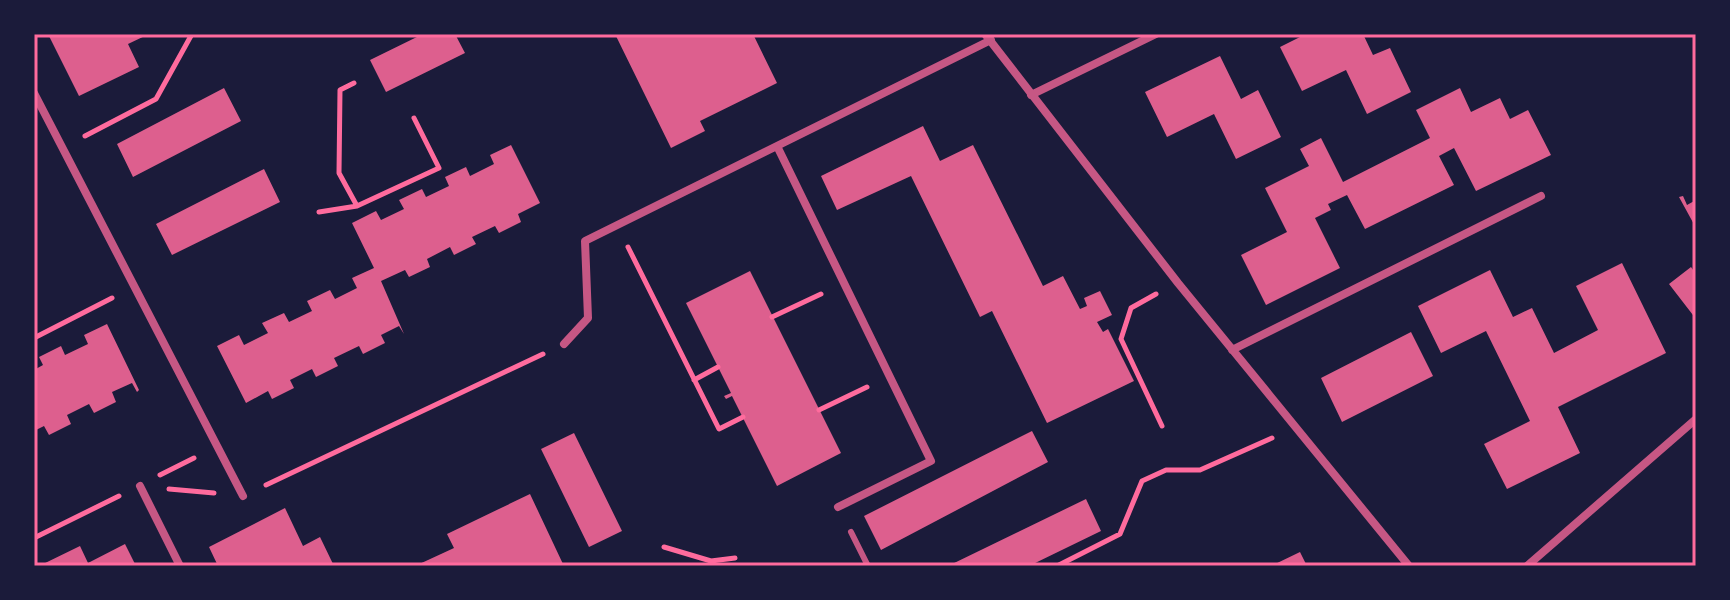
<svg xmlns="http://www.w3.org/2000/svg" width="1730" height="600" font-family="Poppins,sans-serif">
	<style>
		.building { fill: #dd5f8e }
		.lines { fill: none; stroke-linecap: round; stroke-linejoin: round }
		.path { stroke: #ff6b9d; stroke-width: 5 }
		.service { stroke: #c65784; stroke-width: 6 }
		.minor { stroke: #c65784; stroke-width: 8 }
		.neatline { fill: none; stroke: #ff6b9d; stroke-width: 3 }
	</style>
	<rect width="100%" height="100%" fill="#1b1b3a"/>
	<path class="building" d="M48,34H149L128,44L139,67L79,96Z
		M423,34H455L465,53L386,92L370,60Z
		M615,34H753L777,83L700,121L705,131L671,148Z
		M1306,34H1363L1373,55L1390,48L1411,92L1367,114L1346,70L1302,91L1280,47Z
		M1220,56L1241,99L1258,90L1281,137L1236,159L1214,114L1167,137L1145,92Z
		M224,88L241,121L133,177L117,144Z
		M1460,88L1471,112L1500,98L1510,119L1528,110L1551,155L1476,191L1454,148L1439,156L1454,185L1365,229L1347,195L1328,204L1331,210L1315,218L1340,268L1266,305L1241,255L1287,232L1265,188L1309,166L1300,149L1321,138L1343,182L1430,138L1416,110Z
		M923,126L940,161L973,145L1043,286L1063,276L1080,309L1087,306L1084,298L1100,291L1112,315L1097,322L1103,332L1108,329L1134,381L1047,423L992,311L980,317L911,176L837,210L821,176Z
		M511,145L540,203L518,214L521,222L499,233L495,226L472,237L476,244L454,255L450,247L427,259L430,267L409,277L405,270L381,281L404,334L399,326L381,335L385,343L363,354L359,346L334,358L338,366L316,377L312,369L290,380L294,388L272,399L268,391L246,403L217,346L239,335L244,345L268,333L262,323L284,313L289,322L312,311L307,301L330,290L335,299L357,288L352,278L374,268L352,223L376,211L381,220L404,209L399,200L422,189L426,197L449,186L445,177L466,167L470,176L494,164L490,155Z
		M264,169L280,202L172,255L156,224Z
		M1683,196L1687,205L1696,200V228L1679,197Z
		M1622,263L1666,353L1558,407L1580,453L1507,489L1484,444L1530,421L1486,331L1441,353L1418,306L1490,270L1513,317L1532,308L1554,353L1598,330L1576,286Z
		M1691,267L1696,274V319L1669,284Z
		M750,271L841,453L777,486L732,396L726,399L724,396L731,393L686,303Z
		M107,324L139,390L137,392L132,383L112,392L116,402L94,413L89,404L67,415L71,424L49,435L44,426L34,431V370L43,365L39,357L61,346L65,355L88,344L84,335Z
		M1411,332L1433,376L1342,422L1321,378Z
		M1032,431L1048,462L881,550L864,516Z
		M574,433L622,531L589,547L541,449Z
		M530,494L563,564L415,566L454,548L447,534Z
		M1086,499L1101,531L1029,566H948Z
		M285,508L303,546L320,537L334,566H218L209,547Z
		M125,544L136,566H39L80,546L88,563Z
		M1300,552L1307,566H1271Z"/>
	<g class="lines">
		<path class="path" d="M354,83L340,90L339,173L357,206
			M85,136L156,99L192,34
			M319,212L357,206L439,168L414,118
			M628,247L719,429L743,417
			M1156,294L1131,308L1121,339L1162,426
			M772,317L821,294
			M34,338L112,298
			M694,380L718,367
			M819,410L867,387
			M160,475L194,458
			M266,485L543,354
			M169,489L214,493
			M34,538L119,496
			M664,547L711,561L735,558
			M1057,566L1120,534L1142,481L1166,470H1200L1272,438"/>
		<path class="service" d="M851,532L868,566"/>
		<path class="minor" d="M985,34L1178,283L1409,566
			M34,93L243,496
			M1031,95L1156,34
			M777,146L931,461L838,507
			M564,344L588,318L585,241L991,40
			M1232,350L1541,196
			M140,486L180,566
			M1527,566L1696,419"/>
	</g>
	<rect width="1730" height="600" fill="none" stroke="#1b1b3a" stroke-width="72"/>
	<rect x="36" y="36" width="1658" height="528" class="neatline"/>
</svg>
